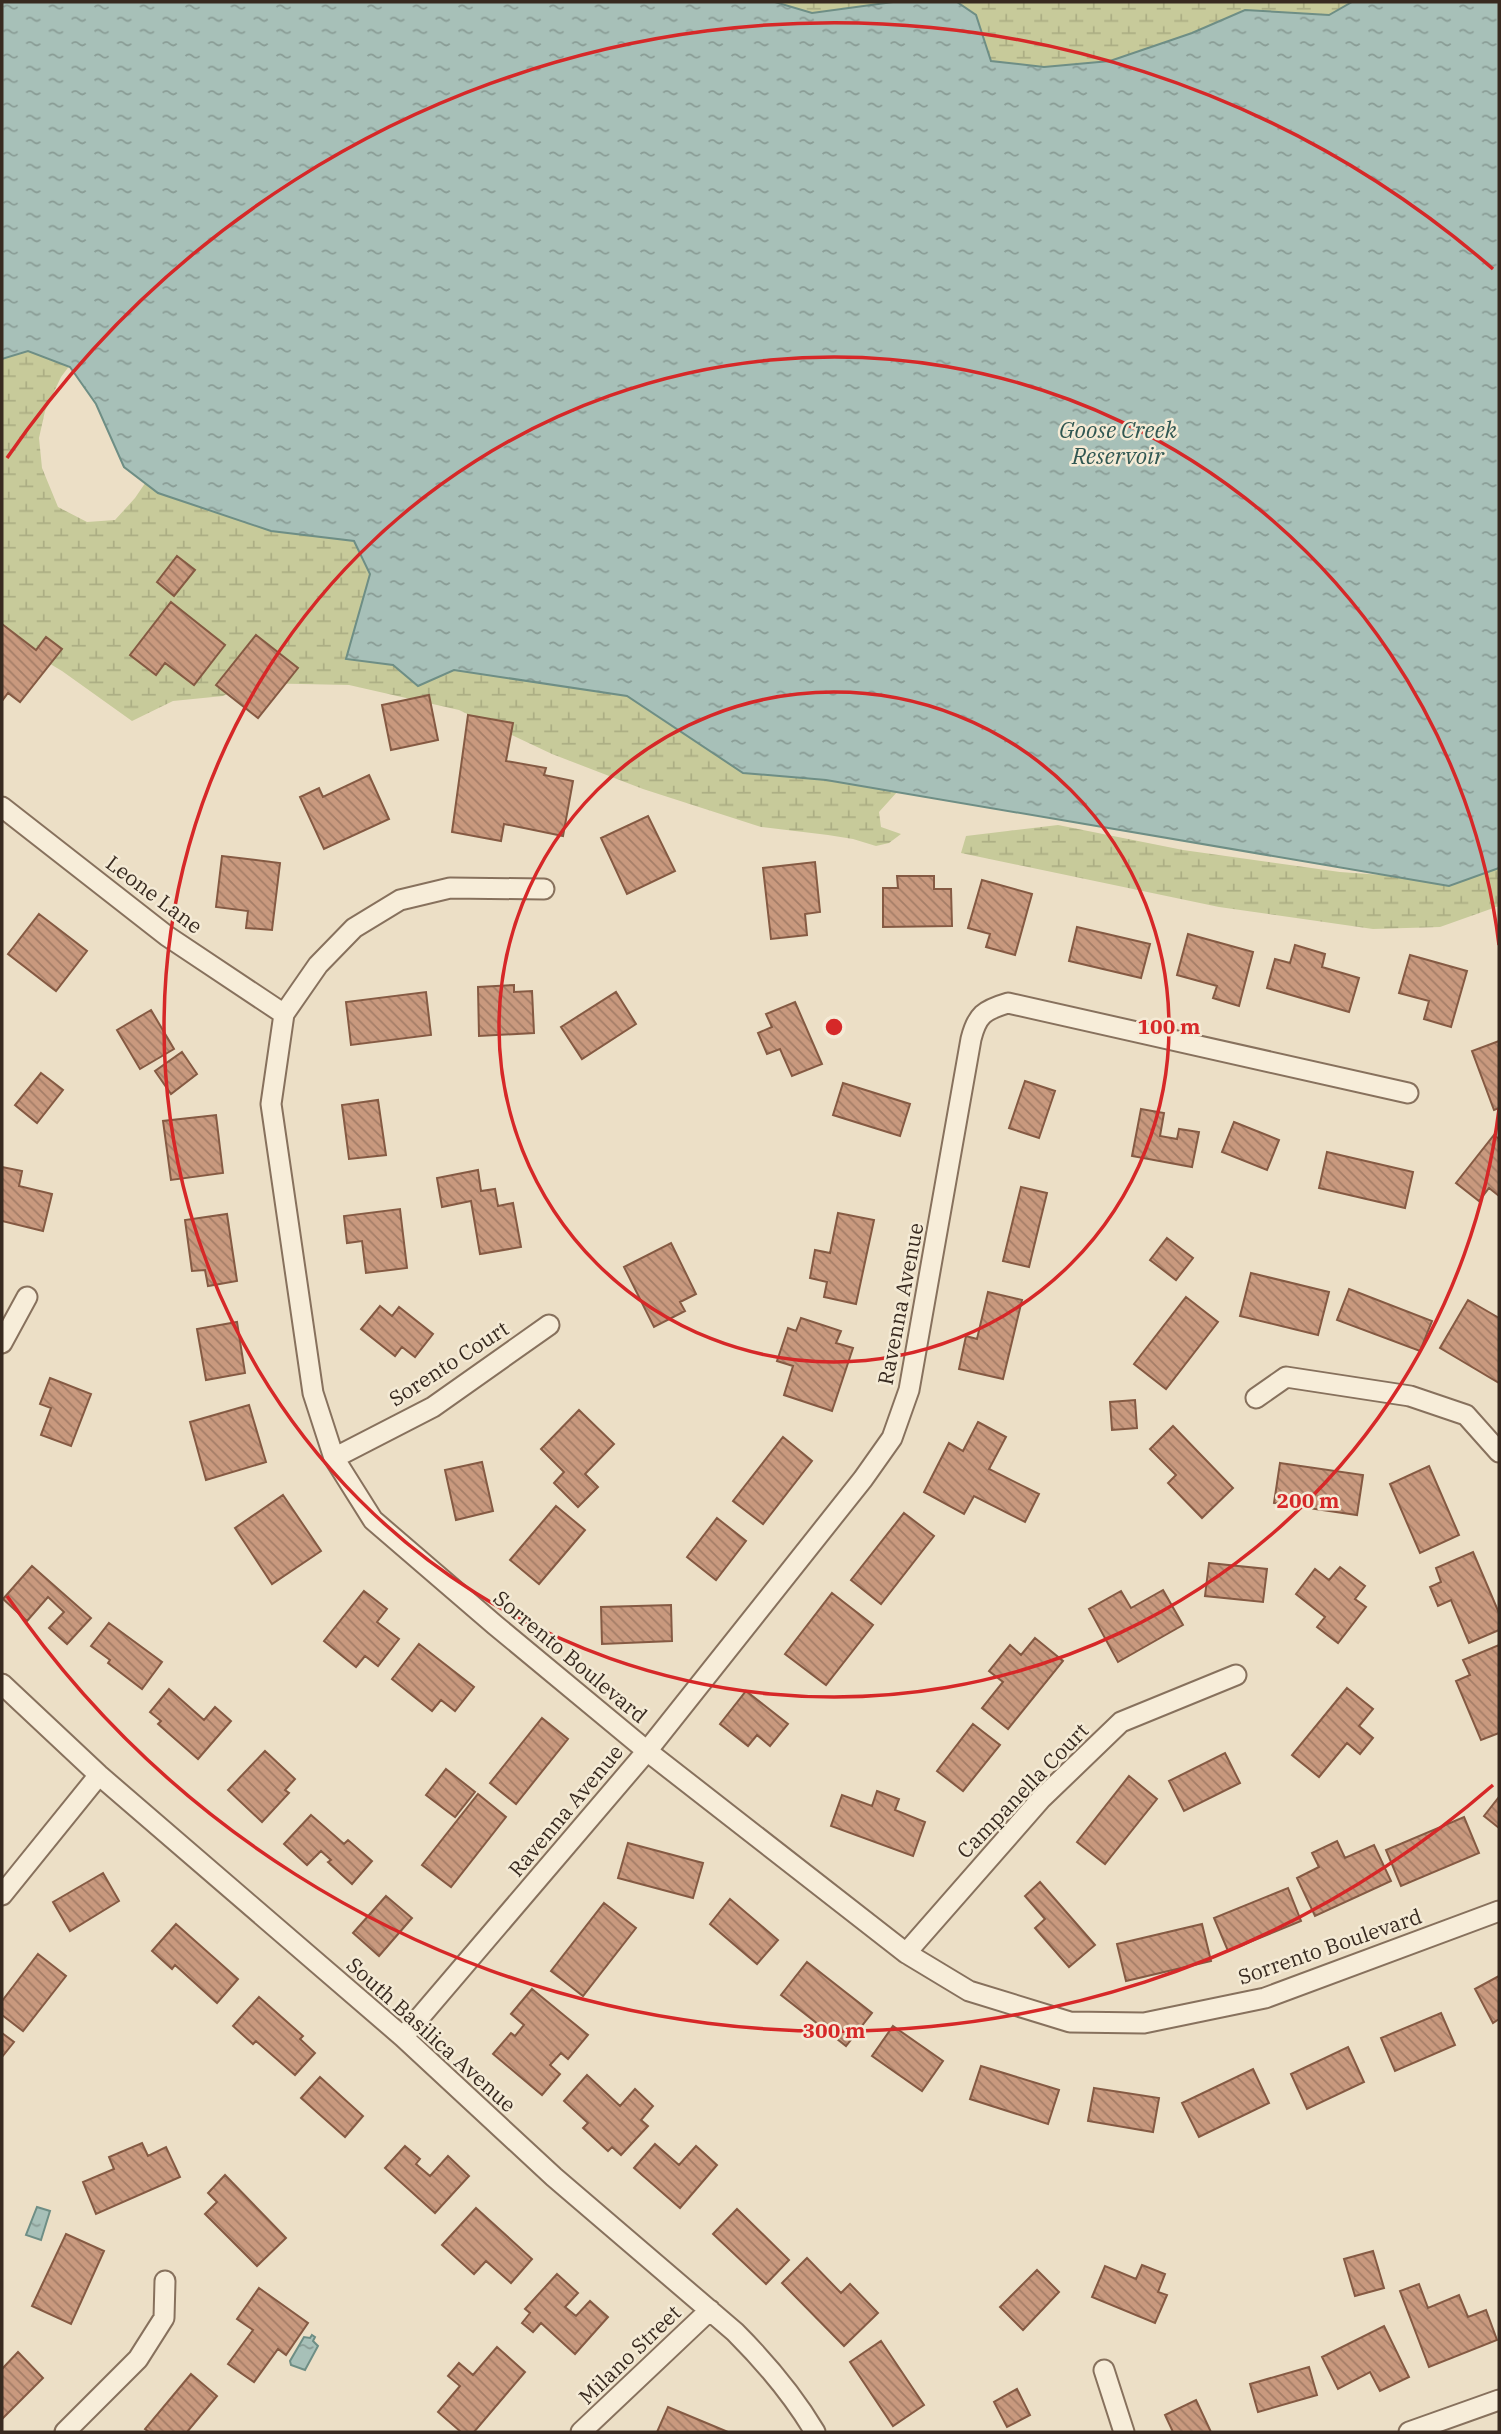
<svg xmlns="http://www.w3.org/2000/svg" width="1501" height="2434" font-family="'IBM Plex Serif',serif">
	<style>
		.wetland { fill: url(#wetland-marsh) }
		.water { fill: url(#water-ripples); stroke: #6e8e85; stroke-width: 2 }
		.building { fill: url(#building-back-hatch); stroke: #855a43; stroke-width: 2 }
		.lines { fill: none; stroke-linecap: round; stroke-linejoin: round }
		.minor-casing { stroke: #87715d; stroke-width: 23 }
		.minor { stroke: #f7edd9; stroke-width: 19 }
		.ring { fill: none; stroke: #d62828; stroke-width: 3.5 }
		.labels { text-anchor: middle; stroke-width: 5; stroke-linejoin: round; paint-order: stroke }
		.street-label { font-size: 21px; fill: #382a20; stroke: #f4ead5 }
		.water-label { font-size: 23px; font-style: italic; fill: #305752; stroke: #f4ead5 }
		.centre { fill: #d62828; stroke: #f4ead5; stroke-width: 3.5 }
		.ring-label { font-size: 21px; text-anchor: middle; font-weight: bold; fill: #d62828; stroke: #f4ead5; stroke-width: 5; stroke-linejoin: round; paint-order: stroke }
	</style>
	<defs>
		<pattern id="wetland-marsh" width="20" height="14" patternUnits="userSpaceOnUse" patternTransform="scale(1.75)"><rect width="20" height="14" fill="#c7ca9a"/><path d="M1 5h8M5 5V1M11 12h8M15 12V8" fill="none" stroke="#acae84"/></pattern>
		<pattern id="water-ripples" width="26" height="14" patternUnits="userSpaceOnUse" patternTransform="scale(1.75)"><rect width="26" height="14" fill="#a7c0b8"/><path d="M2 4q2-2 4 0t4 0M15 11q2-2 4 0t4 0" fill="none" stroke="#899c95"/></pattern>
		<pattern id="building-back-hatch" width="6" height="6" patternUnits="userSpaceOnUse" patternTransform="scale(1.75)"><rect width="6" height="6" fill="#c9997e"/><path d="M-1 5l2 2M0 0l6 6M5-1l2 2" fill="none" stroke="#a47d67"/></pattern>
	</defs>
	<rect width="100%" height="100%" fill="#ecdfc6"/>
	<path class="wetland" d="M775,2H893L812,13Z
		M957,2H1352L1329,15L1245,10L1192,33L1110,61L1044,67L991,61L976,15Z
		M2,319L73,361L61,377L45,411L39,438L42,468L58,507L87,522L115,520L135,498L152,473L182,408L898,791L879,812L881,827L901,834L889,843L876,846L853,839L828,835L761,827L643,789L552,754L459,710L349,685L249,683L223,696L173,701L132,721L62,671L2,635Z
		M1058,825L1183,850L1340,872L1453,880L1499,848V906L1440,927L1373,929L1219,907L961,853L966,836Z"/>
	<path class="water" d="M2,2H775L812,13L893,2H957L976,15L991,61L1044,67L1110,61L1192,33L1245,10L1329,15L1352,2H1499V868L1449,886L826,780L743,773L627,696L454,670L418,686L393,665L346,659L370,574L354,541L271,531L158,493L124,467L96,404L70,367L28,351L2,359Z
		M37,2207L50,2211L41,2240L26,2235Z
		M312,2335L315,2337L313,2341L318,2346L305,2370L291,2365L290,2361L304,2337L310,2338Z"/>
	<path class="building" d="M177,556L195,570L174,596L157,582Z
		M171,602L225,645L194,685L165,663L156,675L130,655Z
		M2,624L36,650L46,637L62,649L20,702L8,693L2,701Z
		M256,635L298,668L258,718L216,685Z
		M429,695L438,740L391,750L382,705Z
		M468,715L513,723L506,761L546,768L544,775L573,781L563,836L504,824L501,841L452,832Z
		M369,775L389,819L324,849L300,797L319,788L323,797Z
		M648,816L675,871L627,894L601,838Z
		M222,856L280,863L272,930L246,928L248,911L216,907Z
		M815,862L820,912L805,914L807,935L771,939L763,868Z
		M897,876H934V889H951L952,926L883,927V888H898Z
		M982,880L1032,894L1015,955L986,947L990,934L968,928Z
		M39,914L87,951L56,991L8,954Z
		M1077,927L1150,944L1141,978L1069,961Z
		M1188,934L1253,952L1239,1006L1213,998L1217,986L1177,975Z
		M1295,945L1325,954L1322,967L1359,978L1349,1012L1267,988L1275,959L1290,963Z
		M1410,955L1467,971L1451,1027L1424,1019L1429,1001L1399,993Z
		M514,985V992L532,991L534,1033L479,1036L478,987Z
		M426,992L431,1035L351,1045L346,1002Z
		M616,992L636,1024L582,1059L561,1027Z
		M795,1002L822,1064L792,1076L780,1049L767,1054L758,1033L772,1027L766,1014Z
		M151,1010L174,1049L140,1069L117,1030Z
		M1499,1041V1108L1494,1110L1472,1051Z
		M182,1052L197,1074L171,1094L155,1071Z
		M41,1073L63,1090L37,1123L15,1105Z
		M1025,1081L1055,1091L1039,1138L1009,1128Z
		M843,1083L910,1104L900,1136L833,1115Z
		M378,1100L386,1155L349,1159L342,1105Z
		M1141,1109L1164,1113L1160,1136L1177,1139L1179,1129L1199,1132L1192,1167L1132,1156Z
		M216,1115L223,1173L171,1180L163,1121Z
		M1234,1122L1279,1140L1267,1170L1222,1152Z
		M1494,1135L1499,1139V1196L1489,1188L1479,1201L1456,1183Z
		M1327,1152L1413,1172L1405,1208L1319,1188Z
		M2,1167L22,1171L19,1186L52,1194L43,1231L2,1221Z
		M478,1170L481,1191L495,1189L498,1206L513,1203L521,1247L480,1254L471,1201L442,1207L437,1178Z
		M1021,1187L1047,1193L1029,1267L1003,1261Z
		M400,1209L407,1268L366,1273L362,1241L347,1243L344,1216Z
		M838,1213L874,1220L856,1304L824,1297L827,1282L810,1278L815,1250L830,1253Z
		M227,1214L237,1281L208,1286L205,1270L192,1271L185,1220Z
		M1167,1238L1193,1258L1176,1280L1150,1260Z
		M671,1243L696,1294L680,1302L685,1311L654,1327L624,1267Z
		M1251,1273L1329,1292L1318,1335L1240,1316Z
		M1349,1289L1432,1321L1420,1351L1337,1320Z
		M988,1292L1022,1300L1003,1379L959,1369L966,1336L977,1339Z
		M1186,1297L1218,1322L1166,1389L1134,1364Z
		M1468,1300L1499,1318V1383L1440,1348Z
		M380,1306L392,1316L399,1307L433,1334L415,1357L402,1347L395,1356L361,1329Z
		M801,1318L841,1331L836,1343L853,1348L832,1411L784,1395L793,1366L777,1361L788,1328L796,1331Z
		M237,1322L245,1373L206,1380L197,1329Z
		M50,1378L91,1394L71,1446L41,1435L51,1408L40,1404Z
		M1135,1400L1137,1428L1112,1430L1110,1402Z
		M249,1405L266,1462L206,1480L190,1422Z
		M579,1410L614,1444L585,1474L598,1487L578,1507L554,1483L564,1472L541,1449Z
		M978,1422L1006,1437L989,1469L1039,1494L1025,1522L974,1496L964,1514L924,1492L949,1443L963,1451Z
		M1173,1426L1233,1488L1202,1518L1168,1483L1176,1475L1150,1449Z
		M783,1437L812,1461L763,1524L733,1501Z
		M482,1462L493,1511L456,1520L445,1470Z
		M1280,1463L1363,1475L1357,1515L1274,1503Z
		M1429,1466L1459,1535L1420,1553L1390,1484Z
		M283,1495L321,1551L272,1584L235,1528Z
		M556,1506L585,1530L539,1584L510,1560Z
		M904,1513L934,1536L881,1604L851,1580Z
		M717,1518L746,1541L716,1580L687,1557Z
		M1473,1552L1499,1613V1630L1469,1643L1451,1600L1438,1606L1430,1587L1441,1582L1436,1568Z
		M1209,1563L1267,1569L1263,1602L1205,1596Z
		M32,1566L91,1618L67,1644L49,1628L64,1612L48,1597L27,1621L3,1599Z
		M1340,1567L1365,1586L1355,1599L1366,1607L1338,1643L1317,1627L1325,1617L1296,1594L1315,1569L1329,1580Z
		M1163,1590L1183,1625L1118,1662L1089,1609L1121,1591L1131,1608Z
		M364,1591L387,1609L377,1622L399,1639L378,1666L365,1656L356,1667L324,1641Z
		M832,1593L873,1625L826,1685L785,1654Z
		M671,1605L672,1641L602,1644L601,1607Z
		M109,1623L162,1662L142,1689L108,1663L110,1660L91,1646Z
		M1035,1638L1063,1661L1008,1729L982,1708L1003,1682L989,1671L1010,1645L1021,1655Z
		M419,1644L474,1687L455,1711L441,1700L432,1711L392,1679Z
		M1499,1645V1733L1481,1740L1456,1681L1470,1675L1463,1660Z
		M1347,1688L1373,1709L1359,1726L1373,1738L1360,1754L1347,1743L1319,1777L1292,1755Z
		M169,1689L204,1720L215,1707L231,1721L198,1759L158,1724L161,1721L150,1712Z
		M746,1691L788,1724L770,1746L757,1735L748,1746L720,1724Z
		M542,1718L568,1739L516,1804L490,1783Z
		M973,1724L1000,1745L963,1791L937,1771Z
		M265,1751L295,1779L285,1790L289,1793L262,1822L228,1790Z
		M1225,1753L1240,1783L1184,1811L1169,1781Z
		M446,1769L475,1792L455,1817L426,1795Z
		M1129,1776L1157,1799L1105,1864L1077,1842Z
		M877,1791L899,1799L895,1810L925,1822L913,1856L831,1826L842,1795L872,1806Z
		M478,1794L506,1817L451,1887L422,1865Z
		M1499,1797V1828L1484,1816Z
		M311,1815L344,1844L348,1840L372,1861L352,1884L328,1862L331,1860L321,1851L307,1865L284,1844Z
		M1464,1817L1479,1853L1401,1886L1386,1850Z
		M1337,1841L1345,1858L1374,1845L1391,1881L1315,1916L1297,1878L1319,1867L1312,1853Z
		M628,1843L703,1863L693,1898L618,1878Z
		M103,1873L119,1901L70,1931L53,1902Z
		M1040,1882L1095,1945L1069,1967L1035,1928L1045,1919L1025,1896Z
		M1288,1888L1301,1921L1228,1951L1214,1918Z
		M386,1896L412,1918L379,1956L353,1933Z
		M730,1899L778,1940L757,1964L710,1924Z
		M604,1903L636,1928L583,1996L551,1971Z
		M176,1924L238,1979L217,2003L175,1965L172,1969L152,1951Z
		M1202,1924L1211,1961L1126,1981L1117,1944Z
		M38,1954L66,1976L23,2031L2,2015V2001Z
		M807,1962L872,2013L846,2046L781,1995Z
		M1499,1976V2019L1493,2023L1475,1989Z
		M532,1989L588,2035L568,2059L561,2053L550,2065L560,2074L542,2095L493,2054L511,2033L515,2036L524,2025L511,2014Z
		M259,1997L303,2036L300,2039L315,2053L295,2075L256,2041L253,2044L233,2026Z
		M1441,2013L1455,2045L1395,2071L1381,2038Z
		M893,2026L943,2061L922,2091L872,2056Z
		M2,2033L14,2042L2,2057Z
		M1348,2047L1364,2082L1307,2109L1291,2074Z
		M981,2066L1059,2090L1048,2124L970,2099Z
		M1253,2069L1269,2103L1199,2137L1182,2103Z
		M587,2075L620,2106L635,2089L653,2106L641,2120L648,2126L621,2155L612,2147L608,2151L583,2128L588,2123L564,2101Z
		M320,2077L363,2116L345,2137L301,2098Z
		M1094,2088L1159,2098L1153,2132L1088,2121Z
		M142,2143L148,2156L166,2147L180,2177L96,2214L83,2182L114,2169L109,2157Z
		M655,2144L679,2165L696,2146L717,2165L680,2208L634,2168Z
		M405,2146L420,2159L416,2164L430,2176L448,2156L469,2176L435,2213L385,2168Z
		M225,2175L286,2238L257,2266L205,2214L217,2202L208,2193Z
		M476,2208L532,2259L511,2283L486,2261L474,2274L442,2245Z
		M737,2209L789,2260L766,2284L713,2234Z
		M66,2234L104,2251L71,2324L32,2306Z
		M1373,2251L1384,2288L1355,2296L1344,2259Z
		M807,2258L841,2293L850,2284L878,2313L844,2346L782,2283Z
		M1142,2265L1165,2274L1158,2292L1167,2295L1155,2323L1092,2297L1105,2266L1136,2279Z
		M1037,2270L1059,2292L1023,2330L1000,2307Z
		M557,2274L578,2293L565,2307L576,2316L590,2301L608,2317L575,2354L541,2323L533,2332L522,2323L530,2313L525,2309Z
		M1419,2284L1428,2308L1459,2295L1468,2317L1486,2310L1497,2340L1429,2367L1400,2291Z
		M259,2288L308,2323L286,2355L278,2349L254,2382L228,2364L253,2330L237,2319Z
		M1384,2326L1409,2377L1380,2391L1370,2372L1338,2389L1322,2357Z
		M881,2341L924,2405L893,2426L850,2362Z
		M497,2347L525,2372L474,2432H461L438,2412L460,2386L448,2376L459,2363L473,2375Z
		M18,2352L43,2378L2,2419V2369Z
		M1309,2367L1317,2395L1258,2412L1250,2384Z
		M191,2374L217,2396L187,2432H149L145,2429Z
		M1017,2389L1030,2415L1007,2427L994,2402Z
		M1196,2400L1211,2432H1173L1165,2415Z
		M668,2407L728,2432H657Z"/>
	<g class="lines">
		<defs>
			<path id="minor" d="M2,807L167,936L284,1014
				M544,889L450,888L400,900L354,928L318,965L284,1014L271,1104L313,1393L334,1458L373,1520L495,1625L647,1751L906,1953L969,1991L1070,2022L1144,2023L1265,1998L1499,1911
				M2,1343L27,1297
				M1256,1398L1286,1377L1410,1396L1466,1415L1499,1452
				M334,1458L433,1407L549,1325
				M2,1684L99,1775L403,2037L554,2177L735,2332C766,2363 793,2395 815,2432
				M2,1895L99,1775
				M906,1953L1041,1799L1121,1722L1236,1675
				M403,2037L647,1751L863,1479L892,1438L909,1390L971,1039C977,1015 984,1010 1008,1003L1408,1093
				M1104,2370L1124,2432
				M65,2432L138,2359L164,2318L165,2281
				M581,2432L710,2310
				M1409,2432L1499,2400"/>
		</defs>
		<use href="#minor" class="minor-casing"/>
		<use href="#minor" class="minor"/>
	</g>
	<g class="ring">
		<circle cx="834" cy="1027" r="335"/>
		<path d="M1499 1109A670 670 0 1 1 1499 945"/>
		<path d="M1493 1785A1004 1004 0 0 1 7 1596M7 458A1004 1004 0 0 1 1493 269"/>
	</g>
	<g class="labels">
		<g class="street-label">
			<text transform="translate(154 895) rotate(37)" y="7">Leone Lane</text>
			<text transform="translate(901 1304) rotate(-79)" y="7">Ravenna Avenue</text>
			<text transform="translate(449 1364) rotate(-33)" y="7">Sorento Court</text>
			<text transform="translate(570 1657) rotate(40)" y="7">Sorrento Boulevard</text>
			<text transform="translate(1023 1791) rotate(-46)" y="7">Campanella Court</text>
			<text transform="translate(566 1811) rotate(-50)" y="7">Ravenna Avenue</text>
			<text transform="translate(1330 1947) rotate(-19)" y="7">Sorrento Boulevard</text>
			<text transform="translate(431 2035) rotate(42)" y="7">South Basilica Avenue</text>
			<text transform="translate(630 2355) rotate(-44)" y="7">Milano Street</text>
		</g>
		<g class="water-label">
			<text x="1118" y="438">Goose Creek<tspan x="1118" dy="26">Reservoir</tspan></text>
		</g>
	</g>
	<circle cx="834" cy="1027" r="10" class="centre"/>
	<g class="ring-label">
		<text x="1169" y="1034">100 m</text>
		<text x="1308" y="1508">200 m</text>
		<text x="834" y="2038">300 m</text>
	</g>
	<rect width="1501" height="2434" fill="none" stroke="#382a20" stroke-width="7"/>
</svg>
